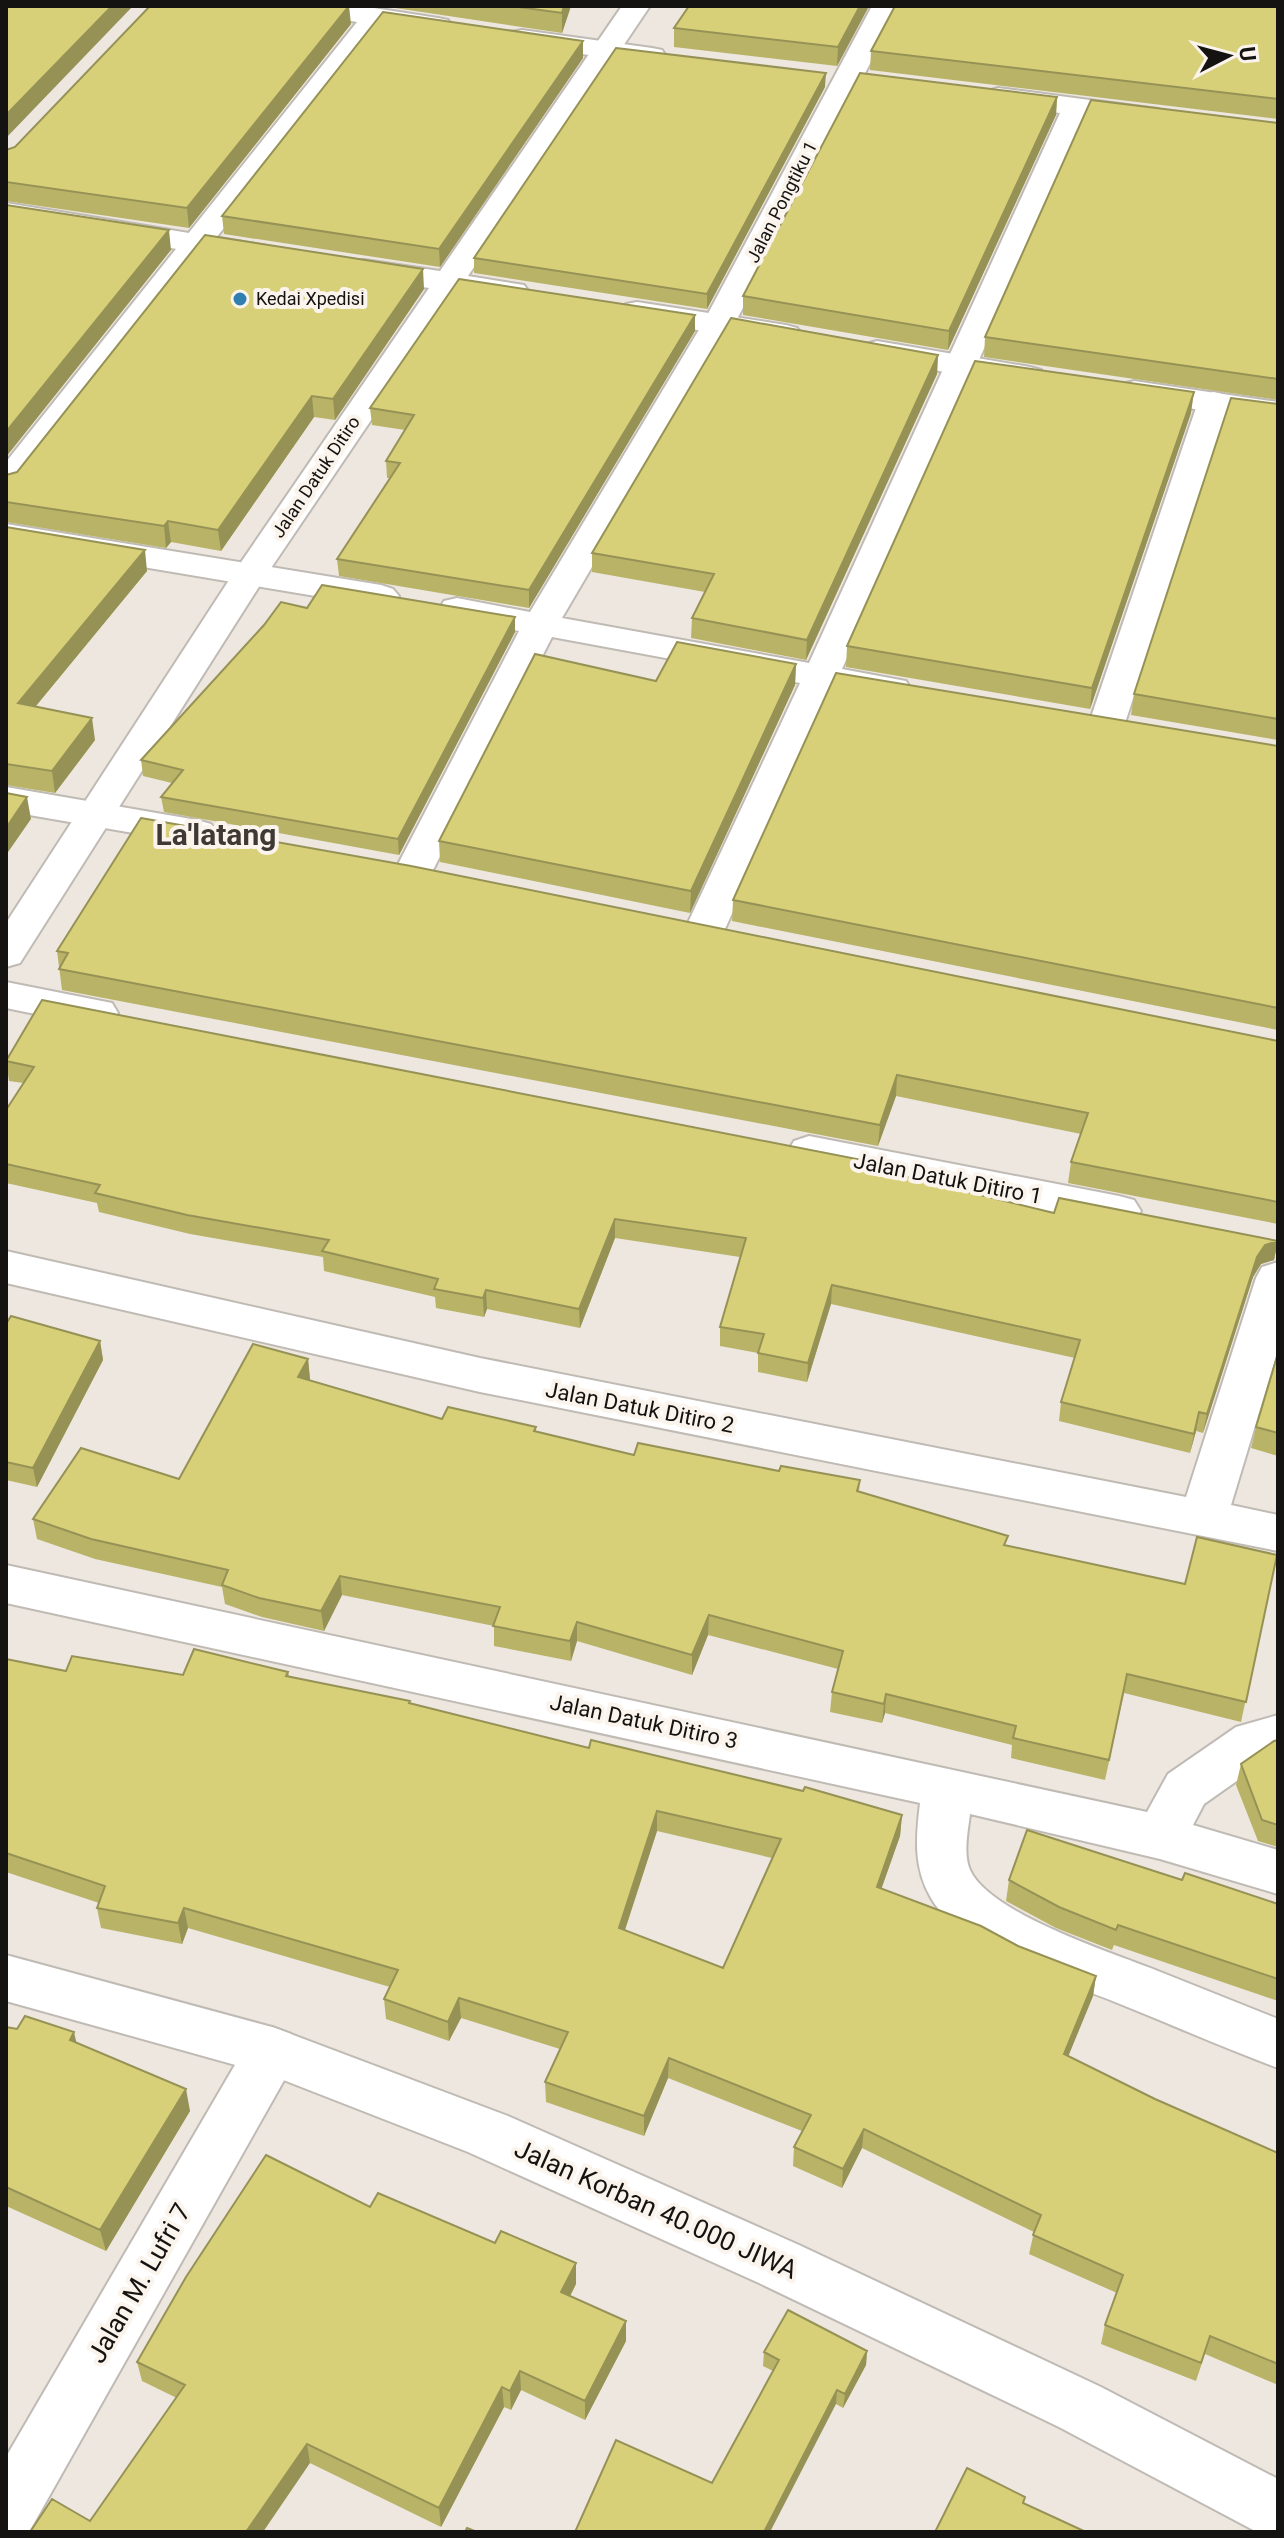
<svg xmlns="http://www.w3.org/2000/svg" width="1284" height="2538" font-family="Roboto,sans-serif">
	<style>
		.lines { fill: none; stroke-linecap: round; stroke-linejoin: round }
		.street-casing { stroke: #c0bab4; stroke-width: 4 }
		.secondary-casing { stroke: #c0bab4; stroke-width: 4 }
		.street { fill: #fff; fill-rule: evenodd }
		.secondary { fill: #fff; fill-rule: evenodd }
		.wall { fill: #b9b368; fill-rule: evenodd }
		.shaded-wall { fill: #969255 }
		.building { fill: #d7d079; stroke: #969255; stroke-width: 2; fill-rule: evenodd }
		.poi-dot { fill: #2f7fb1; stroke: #fbf4ed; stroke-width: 3 }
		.labels { text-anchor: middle; stroke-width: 8; stroke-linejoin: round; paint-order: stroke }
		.far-street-label { font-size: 18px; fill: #151311; stroke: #fbf4ed }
		.far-poi-label { font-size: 18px; fill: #151311; stroke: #fbf4ed; text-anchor: start }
		.street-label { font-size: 22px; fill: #151311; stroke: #fbf4ed }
		.near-street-label { font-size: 26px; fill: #151311; stroke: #fbf4ed }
		.district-label { font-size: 30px; font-weight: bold; fill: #3e3934; stroke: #fbf4ed }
	</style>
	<rect width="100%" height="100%" fill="#ede7e0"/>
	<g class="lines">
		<defs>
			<path id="street" d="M292,6H361L438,18L448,20L452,26L448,32L438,34L382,26L18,491L6,494V462L357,22L296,12Z
				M872,6H900L735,323L562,618L809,663L1060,113L988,103L984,97L988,91L998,88L1158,109L1162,115L1158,121L1148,124L1087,116L842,669L906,681L911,689L906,697L893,700L833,689L725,929L719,938L705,942L691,938L685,929L800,683L552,637L432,872L427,881L413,884L399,881L394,872L519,631L444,617L439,609L444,601L457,598L530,612L703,323Z
				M522,30L652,48L662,50L666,56L662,62L652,64L512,44L508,38L512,32Z
				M1214,392L1226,395L1230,402L1124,726L1119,734L1106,737L1093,734L1088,726L1198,402L1202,395Z
				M6,524L381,585L393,589L399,596L393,603L381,607L6,544Z
				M6,787L197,820L211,824L216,832L211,840L197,844L6,811Z
				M6,982L112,1003L118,1013L112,1023L98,1027L6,1008Z
				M809,1136L1119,1196L1134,1200L1141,1211L1134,1222L1119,1226L794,1161L788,1151L794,1141Z
				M6,1251L480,1358L1186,1497L1256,1278L1262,1267L1278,1262V1350L1231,1505L1278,1515V1551L480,1392L6,1283Z
				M6,1565L1147,1812L1168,1774L1236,1727L1278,1715V1757L1268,1759L1204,1804L1193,1825L1278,1850V1894L1160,1859L970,1814C968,1831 963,1854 970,1870C990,1914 1113,1953 1158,1971C1198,1987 1238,2003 1278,2019V2068C1225,2048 1172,2025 1120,2004C1063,1980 963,1954 931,1898C913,1867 916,1837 920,1803L6,1603Z
				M272,2027L291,2034L299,2051L291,2068L29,2532H6V2457L253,2034Z"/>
			<path id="secondary" d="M622,6H650L468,276L524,285L529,292L524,299L513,301L457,293L267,574L20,963L6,967V923L233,574L429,288L353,276L349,269L353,262L364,260L440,271Z
				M6,203L256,244L267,246L271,253L267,260L256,262L6,221Z
				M637,302L786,325L797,328L802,335L797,342L786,345L626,318L621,311L626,304Z
				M877,341L1030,367L1041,370L1046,377L1041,384L1030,387L866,358L861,351L866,344Z
				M1134,381L1278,402V422L1123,398L1118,391L1123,384Z
				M6,1955L272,2027L508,2116L799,2245L1101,2387L1278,2479V2532H1257L1059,2427L759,2283L468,2152L268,2074L6,2001Z"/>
		</defs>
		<use href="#street" class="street-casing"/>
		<use href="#secondary" class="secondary-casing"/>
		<use href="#street" class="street"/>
		<use href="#secondary" class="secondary"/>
	</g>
	<path class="wall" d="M382,6H571L562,33Z
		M869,6L837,66L674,47V28Z
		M1278,6V119L870,70L871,51Z
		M351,24L189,228L6,201V150L15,147Z
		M583,58L440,267L224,234L222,216Z
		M825,87L707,309L474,273V258Z
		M1057,97L1056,115L948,350L743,315V296Z
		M1278,123V400L984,357L985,337Z
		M424,289L335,420L314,417L221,551L171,542L166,548L6,522V475L17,472Z
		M695,331L529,608L339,576L337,559L390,478H387L386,461L405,430L372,425L370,408Z
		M938,355L937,374L806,660L691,638L692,618L705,592L592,572V553Z
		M1278,404V740L1131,715L1134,694Z
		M1191,413L1090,709L846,667L847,646Z
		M6,527L147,571L36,706L95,740L55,793L6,785Z
		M307,608L515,617V632L399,855L164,812L161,797L172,783L143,776L141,760Z
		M796,664L795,685L690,913L440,862L439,841L656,681Z
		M1278,746V1030L732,921L733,900Z
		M57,951L1278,1041V1224L1068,1183L1071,1162L1081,1134L896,1096L878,1146L62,990Z
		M6,1061L867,1167L1054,1213L1278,1241L1274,1260L1261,1264L1253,1277L1203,1433L1196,1431L1190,1453L1059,1421L1061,1402L1075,1358L831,1304L807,1382L758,1372V1353L720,1346V1327L740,1257L615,1238L580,1328L487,1309L484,1317L436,1308L435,1297L324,1271L323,1257L190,1234L99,1212L97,1203L6,1183V1110L23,1083L9,1081Z
		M6,1324L100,1341L103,1360L37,1487L6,1480Z
		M1278,1353V1456L1251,1448L1256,1427Z
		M308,1359L310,1380L442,1419L536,1427V1432L634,1455L860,1480L859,1492L1007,1546L1185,1584L1277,1555L1241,1722L1124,1693L1105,1780L1011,1758L1012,1745L885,1713L882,1723L830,1712L832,1692L838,1669L708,1635L692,1675L577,1641L571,1661L494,1646V1626L342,1595L324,1631L262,1617L225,1604L222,1587L95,1559L37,1539L33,1519L179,1479Z
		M6,1659L66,1671L183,1675L288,1672L289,1676L410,1703L589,1748L902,1815L900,1836L881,1889L1018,1946L1096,1976L1093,1996L1068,2056L1155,2099L1278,2153V2385L1205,2354L1196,2381L1101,2344L1105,2325L1117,2293L1029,2254L1034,2232L862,2148L842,2188L793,2166L794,2147L802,2131L668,2078L644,2136L546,2102L545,2082L560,2049L461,2018L449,2041L386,2019L384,1999L390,1987L188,1928L182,1944L101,1928L97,1908L99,1903L6,1872ZM657,1831L772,1858L723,1968L625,1930Z
		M1278,1740V1847L1258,1841L1236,1785L1241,1764Z
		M1009,1880H1182L1278,1904V2001L1114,1945L1112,1950L1056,1928L1006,1901Z
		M6,2027L77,2043L190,2111L106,2251L6,2206Z
		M370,2207L576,2284L570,2296L626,2341L585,2420L521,2390L511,2410L504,2407L441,2527L142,2381L137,2362Z
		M867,2351L866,2365L843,2408L836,2404L712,2483L773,2371L763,2366L764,2352Z"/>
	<path class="shaded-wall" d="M112,6H133L6,138V115Z
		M349,6L351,24L189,228L187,208Z
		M564,6H571L562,33V13Z
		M860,6H869L837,66L838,47Z
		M583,41V58L440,267L439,249Z
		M826,73L825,87L707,309V294Z
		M1057,97L1056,115L948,350L949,331Z
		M169,230L171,250L6,457V432Z
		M423,269L424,289L335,420L333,399Z
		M695,315V331L529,608V590Z
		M938,355L937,374L806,660L807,640Z
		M1194,392L1191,413L1090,709L1092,688Z
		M312,396L314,417L221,551L218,530Z
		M168,521L171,542L166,548L164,526Z
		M145,550L147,571L21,724L18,703Z
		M515,617V632L399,855L398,839Z
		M796,664L795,685L690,913L691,891Z
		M92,718L95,740L55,793L52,771Z
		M27,797L31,819L6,855V828Z
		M897,1075L896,1096L878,1146L880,1125Z
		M615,1219V1238L580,1328L579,1309Z
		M1278,1241L1274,1260L1261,1264L1253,1277L1203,1433L1207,1414L1257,1257L1265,1245Z
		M832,1285L831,1304L807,1382L808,1363Z
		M486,1290L487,1309L484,1317L483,1298Z
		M100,1341L103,1360L37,1487L33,1468Z
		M308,1359L310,1379L300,1397L298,1377Z
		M1199,1412L1196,1431L1190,1453L1194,1434Z
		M340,1576L342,1595L324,1631L321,1611Z
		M709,1615L708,1635L692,1675V1655Z
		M577,1622V1641L571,1661L570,1641Z
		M886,1694L885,1713L882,1723L884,1704Z
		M657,1811V1831L619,1948V1928Z
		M902,1815L900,1836L875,1907L877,1887Z
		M184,1908L188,1928L182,1944L178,1923Z
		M1096,1976L1093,1996L1061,2074L1064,2054Z
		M459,1998L461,2018L449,2041L448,2022Z
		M74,2032L79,2054L70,2040Z
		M669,2058L668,2078L644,2136V2116Z
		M186,2089L190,2111L106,2251L100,2230Z
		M864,2129L862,2148L842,2188L843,2169Z
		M576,2263V2284L562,2312L561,2292Z
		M626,2321V2341L585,2420V2401Z
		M867,2351L866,2365L843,2408L845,2394Z
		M520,2371L521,2390L511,2410L510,2391Z
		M502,2387L504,2407L441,2527L439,2508Z
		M837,2390L836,2404L770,2532H764Z
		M307,2444L310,2463L263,2532H246Z"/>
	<path class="building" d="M6,6H112L6,115Z
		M150,6H349L187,208L6,182V150L15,147Z
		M511,6H564L562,13Z
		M689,6H860L838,47L674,28Z
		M895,6H1278V99L871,51Z
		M383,12L583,41L439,249L222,216Z
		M616,48L826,73L707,294L474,258Z
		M860,73L1057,97L949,331L743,296Z
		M1091,100L1278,123V379L985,337Z
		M6,205L169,230L6,432Z
		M205,235L423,269L333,399L312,396L218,530L168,521L164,526L6,502V475L17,472Z
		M459,279L695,315L529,590L337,559L400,463L386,461L414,415L370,408Z
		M731,318L938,355L807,640L692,618L714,574L592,553Z
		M975,361L1194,392L1092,688L847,646Z
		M1231,398L1278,404V719L1134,694Z
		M6,527L145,550L18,703L92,718L52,771L6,764Z
		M322,585L515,617L398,839L161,797L183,770L141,760L264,625L281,602L307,608Z
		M677,642L796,664L691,891L439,841L535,654L656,681Z
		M836,673L1278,746V1008L733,900Z
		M6,793L27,797L6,828Z
		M141,818L411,866L1278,1041V1202L1071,1162L1088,1113L897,1075L880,1125L59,969L68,953L57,951Z
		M42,1000L867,1161L866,1167L1054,1213L1059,1198L1278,1241L1265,1245L1257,1257L1207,1414L1199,1412L1194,1434L1061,1402L1080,1340L832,1285L808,1363L758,1353L764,1334L720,1327L746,1238L615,1219L579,1309L486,1290L483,1298L434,1289L438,1279L322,1251L329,1240L187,1215L95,1193L100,1185L6,1164V1110L34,1067L6,1061Z
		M11,1316L100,1341L33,1468L6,1462V1324Z
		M253,1344L308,1359L298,1377L442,1419L448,1407L536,1427L534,1431L634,1455L638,1443L779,1471L781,1466L860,1480L857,1491L1008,1536L1004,1545L1185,1584L1197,1537L1277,1555L1246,1702L1127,1674L1109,1760L1013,1738L1016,1726L886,1694L884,1704L832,1692L843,1651L709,1615L692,1655L577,1622L570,1641L493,1626L500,1607L340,1576L321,1611L259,1598L222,1585L228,1570L91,1539L33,1519L81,1448L179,1479Z
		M1278,1353V1433L1256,1427Z
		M194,1649L288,1672L286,1676L410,1701L409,1703L589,1748L591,1740L803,1791L805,1787L902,1815L877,1887L981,1926L1018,1946L1096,1976L1064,2054L1155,2099L1278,2153V2364L1210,2336L1201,2363L1105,2325L1123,2275L1033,2235L1041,2215L864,2129L843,2169L794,2147L811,2115L669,2058L644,2116L545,2082L568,2032L459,1998L448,2022L384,1999L398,1970L184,1908L178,1923L97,1908L105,1886L6,1853V1659L66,1671L72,1656L183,1675ZM657,1811L781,1839L723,1968L619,1928Z
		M1278,1740V1825L1262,1820L1241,1764L1274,1741Z
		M1027,1830L1182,1880L1185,1873L1278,1904V1979L1118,1925L1116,1930L1059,1907L1009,1880Z
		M25,2016L74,2032L70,2040L186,2089L100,2230L6,2187V2027L17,2029Z
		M266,2155L370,2207L378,2193L495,2243L501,2231L576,2263L561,2292L626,2321L585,2401L520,2371L510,2391L502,2387L439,2508L307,2444L246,2532H30L52,2499L90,2521L185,2385L137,2362L186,2277Z
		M788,2310L867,2351L845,2394L837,2390L764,2532H575L616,2440L712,2483L779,2360L764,2352Z
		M967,2468L1025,2497L1023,2503L1086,2532H935Z
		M467,2528L477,2532H465Z"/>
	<circle class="poi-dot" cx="240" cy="299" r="8"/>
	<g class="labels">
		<g class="far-street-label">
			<text transform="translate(782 202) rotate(-63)" y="6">Jalan Pongtiku 1</text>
			<text transform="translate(316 477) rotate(-56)" y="6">Jalan Datuk Ditiro</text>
		</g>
		<g class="far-poi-label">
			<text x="256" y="305">Kedai Xpedisi</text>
		</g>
		<g class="street-label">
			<text transform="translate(948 1178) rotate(11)" y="8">Jalan Datuk Ditiro 1</text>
			<text transform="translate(640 1407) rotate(11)" y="8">Jalan Datuk Ditiro 2</text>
			<text transform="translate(644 1721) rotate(12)" y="8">Jalan Datuk Ditiro 3</text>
		</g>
		<g class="near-street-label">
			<text transform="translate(656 2209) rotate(24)" y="9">Jalan Korban 40.000 JIWA</text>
			<text transform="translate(139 2283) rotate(-60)" y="9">Jalan M. Lufri 7</text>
		</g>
		<g class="district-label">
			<text x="216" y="845">La'latang</text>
		</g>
	</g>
	<rect width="1284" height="2538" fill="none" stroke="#151311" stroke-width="16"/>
	<g transform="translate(1228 56) rotate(84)" stroke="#fbf4ed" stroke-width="6" paint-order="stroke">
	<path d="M0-6L14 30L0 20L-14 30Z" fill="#151311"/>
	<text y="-12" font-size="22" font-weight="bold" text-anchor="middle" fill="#151311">U</text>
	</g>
</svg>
